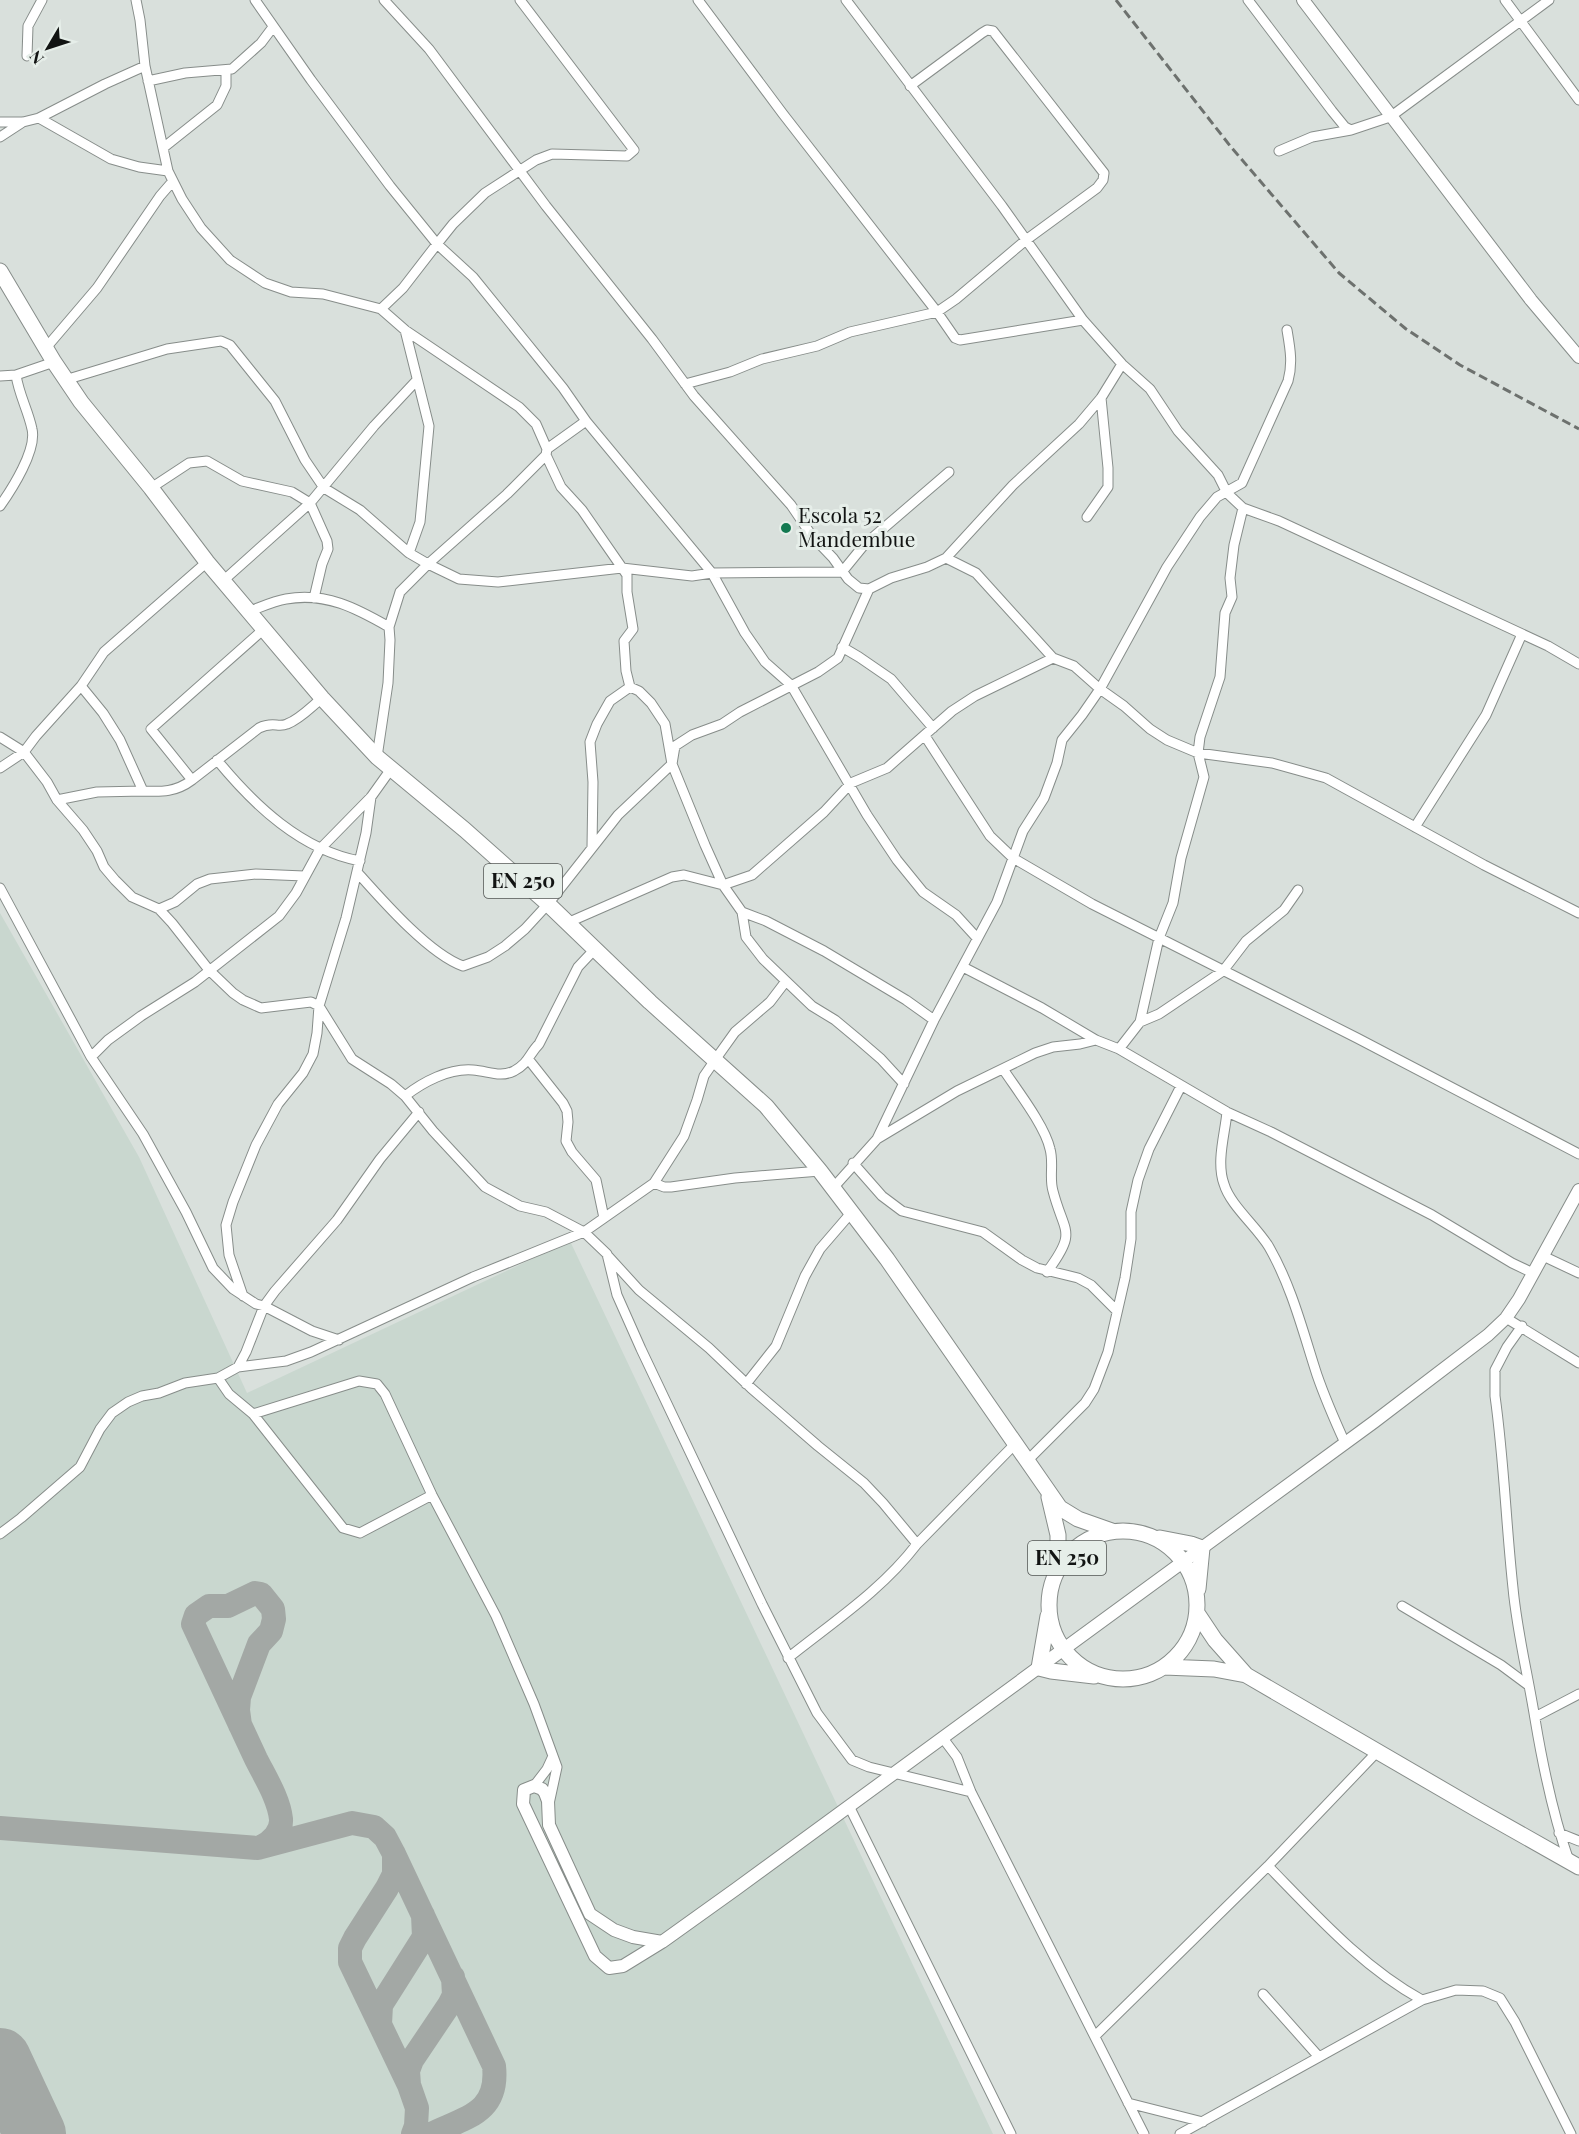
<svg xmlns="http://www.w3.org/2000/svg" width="1579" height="2134" font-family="'Playfair Display',serif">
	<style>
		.built { fill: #c9d7cf }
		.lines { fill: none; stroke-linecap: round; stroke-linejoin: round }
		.taxiway { stroke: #a3a8a5; stroke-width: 24 }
		.runway { stroke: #a3a8a5; stroke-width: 62 }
		.minor-casing { stroke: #878d8a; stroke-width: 11 }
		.tertiary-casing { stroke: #878d8a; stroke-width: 14 }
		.primary-casing { stroke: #878d8a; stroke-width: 17 }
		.minor { stroke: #fff; stroke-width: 9 }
		.tertiary { stroke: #fff; stroke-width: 12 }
		.primary { stroke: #fff; stroke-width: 15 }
		.rail { stroke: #6d716e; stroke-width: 3; stroke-dasharray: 9 4.5; stroke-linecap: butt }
		.poi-dot { fill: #137951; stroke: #e6eee9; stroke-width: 2 }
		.labels { text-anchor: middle; stroke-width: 6; stroke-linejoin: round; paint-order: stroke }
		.shield { fill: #e6eee9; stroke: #525553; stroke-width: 1.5 }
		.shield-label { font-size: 20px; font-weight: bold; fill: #121413 }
		.poi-label { font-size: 21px; fill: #121413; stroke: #e6eee9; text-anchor: start }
	</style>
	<rect width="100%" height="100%" fill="#d9e0dc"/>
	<path class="built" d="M0,913L139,1157L247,1393L570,1241L993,2134H0Z"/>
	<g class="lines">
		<path class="taxiway" d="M240,1725L238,1710L239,1697L259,1644L271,1631L274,1619L273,1609L261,1594L255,1593L228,1606H209L196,1615L193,1624C214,1669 235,1714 256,1759C265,1777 279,1799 281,1819C282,1832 271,1842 261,1847
			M0,1828L258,1848L352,1823L374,1827L385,1837L394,1854L494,2066C499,2113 466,2117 431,2134
			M394,1854V1874L387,1888L355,1938L350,1948V1962L409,2085L417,2108L416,2126L413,2134
			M380,2024L381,2005L424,1937L423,1915
			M409,2085L408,2071L412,2060L449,2005L454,1995L453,1977"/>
		<path class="runway" d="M0,2059L35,2134"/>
		<defs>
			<path id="minor" d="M136,0L140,20L145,66L168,171L182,199L201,228L230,260L265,283L291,292L323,294L381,309L405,330L429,426L420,522L409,553L428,564L400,592L389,627L390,640L388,683L377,757
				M255,0L311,80L390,186L437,244L403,288L381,309
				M384,0L429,49L546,206L652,339L694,396L791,505L812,536L833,558L848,579L859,588L869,589
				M520,0L634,150L627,156L552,154L536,160L485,193L453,224L437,244L473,277L563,388L586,421L547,449
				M698,0L783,114L937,312L956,299L1026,240L1097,188L1103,180L1104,173L993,31L987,30L982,33L910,86
				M846,0L1002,206L1083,320L1122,364L1150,389L1178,431L1218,475L1227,493L1243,508L1279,521L1548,646L1579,664
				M1248,0L1332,111L1345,127L1351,130L1390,117L1549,0
				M1505,0L1579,100
				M27,56L28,26L42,0
				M148,81L185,73L232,69L261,43L273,27
				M39,118L111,159L139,167L168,171
				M0,122H22
				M0,137L23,122L39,118L105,84L145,66
				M163,148L217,105L226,86V70
				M1279,151L1312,137L1351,130
				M405,330L519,407L536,424L547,449L546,455L561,487L582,510L627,575V592L633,629L624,641L626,671L630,687L610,701L597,724L590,742L593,782L592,847
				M45,349L97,288L160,196L173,181
				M0,376L16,375L54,362
				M65,380L167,349L221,341L230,345L275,401L305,460L324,488L360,510L409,553
				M685,384L730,372L762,359L817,346L850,332L937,312L955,338L960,340L1083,320
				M586,421L712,573L745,633L765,662L791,685L867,815L897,860L923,892L956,915L977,938
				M546,455L507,494L428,564L459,579L498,582L622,568L692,576L712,573L842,572L864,545L949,472
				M151,488L189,463L207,461L242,481L292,492L310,503L327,541L328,549L322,564L314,598
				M0,506C12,489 37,450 32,429C28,410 19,395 16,375
				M1087,517L1108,487V468L1101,398
				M946,558L976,573L1053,658L1074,666L1100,689L1124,706L1150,729L1167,740L1198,753L1272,763L1326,778L1484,865L1579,913
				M224,580L310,503L374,426L417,380
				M250,611C261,607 274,601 286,599C326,592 356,608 389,627
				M264,629L151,729L192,780L259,728C273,721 278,728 287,724C300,719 311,707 322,698
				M842,647L859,657L891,679L933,728
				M81,686L103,713L120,740L143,791C162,792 176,792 192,780
				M630,687L639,691L651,703L665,724L672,764L705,845L723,885L742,912L766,921L824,951L906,1000L934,1020
				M925,736L990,836L1013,858L1092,904L1357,1038L1579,1154
				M0,737L24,752L47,782L57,800L83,830L97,851L104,867L115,880L132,897L159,909L172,923L209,970L233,993L243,1000L261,1008L311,1002L319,1006L352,1059L391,1084L405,1096L433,1131L485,1187L520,1206L546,1212L584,1232L654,1183L684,1136L697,1100L704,1076L715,1060L735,1032L770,1002L786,981
				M217,760C254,805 301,850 360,861
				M0,768L24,752L36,736L81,686L104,652L207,562
				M57,800L97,792L143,791
				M1415,827L1486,715L1522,634
				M357,872C382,900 429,954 463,966L488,957L505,946L525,929L548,904L618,815L672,764L675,746L692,735L722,724L740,712L818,672L838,658L869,589L891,578L927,567L946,558L1013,485L1079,424L1101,398L1122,364
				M0,888L91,1057L143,1134L186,1212L213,1268L233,1289L256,1304L264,1306L312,1331L339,1340
				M159,909L175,902L197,884L210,879L256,874L304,876
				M742,912L746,937L763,959L812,1006L835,1020L859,1040L881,1059L904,1084
				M567,923L672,877L684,875L723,885L752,875L824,812L851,783L887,768L952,711L975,696L1053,658
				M963,967L1042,1008L1096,1040L1119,1049L1227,1112L1271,1132L1432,1215L1512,1263L1533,1273
				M1140,1022L1159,1014L1223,971L1246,941L1284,910L1298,890
				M1119,1049L1140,1022L1159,938L1173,903L1181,858L1204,777L1198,753L1200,737L1220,677L1225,613L1232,597L1230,578L1234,545L1243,508
				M91,1057L108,1040L141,1016L195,982L279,916L296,893L320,849L371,797L391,769
				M529,1060L563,1103L567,1111L568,1122L566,1141L572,1152L596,1180L604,1218
				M1003,1069C1017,1090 1045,1126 1050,1149C1054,1163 1049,1178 1053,1191C1064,1234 1078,1230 1047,1272
				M405,1096C423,1082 449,1068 473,1070C488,1071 500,1078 514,1071C529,1063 529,1054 539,1044L578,967L594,950
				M1227,1112C1225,1134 1216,1162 1224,1184C1230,1205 1257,1227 1269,1247C1292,1287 1303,1332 1317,1375C1325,1398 1335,1421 1345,1443
				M877,1139L957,1091L1035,1053L1053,1047L1080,1044L1096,1040
				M853,1163L882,1196L902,1211L983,1232L1022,1260L1037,1268L1078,1278L1091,1285L1117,1311
				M654,1183L664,1187H671L735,1178L820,1171
				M833,1188L877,1139L934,1020L997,902L1023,831L1044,798L1057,763L1062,740L1082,715L1100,689L1167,567L1200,517L1217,497L1242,483L1288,381C1293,363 1290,348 1287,330
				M608,1256L639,1290L709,1348L751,1388L818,1446L864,1483L883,1503L917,1544C882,1590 833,1622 788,1658
				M1543,1256L1579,1273
				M243,1296L229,1255L226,1225L233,1202L256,1145L278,1104L303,1073L313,1054L317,1033L319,1006L346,918L366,833L371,797
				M1506,1318L1579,1363
				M1522,1326L1507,1347L1495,1370V1396C1504,1460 1506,1524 1513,1588C1517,1632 1528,1675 1535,1719C1543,1767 1553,1815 1569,1861
				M238,1367L246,1352L264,1306L275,1291L337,1220L380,1159L419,1112
				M218,1378L229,1394L253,1414L343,1528L360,1533L432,1495
				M746,1384L776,1346L805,1276L820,1249L851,1213
				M253,1414L359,1381L377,1384L385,1394L432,1495L496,1616L534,1704L557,1767L549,1804
				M1027,1461L1085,1403L1094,1389L1108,1352L1125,1278L1131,1239V1212L1138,1180L1149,1149L1181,1086
				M0,1534L21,1518L80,1467L100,1429L112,1413L128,1402L142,1396L159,1393L185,1383L218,1378L238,1367L286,1361L311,1352L473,1277L584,1232L607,1254L617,1295L641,1349L762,1604L817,1713L852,1760L869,1767L971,1792
				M917,1544L1016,1443
				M1402,1606L1501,1665L1528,1685
				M1535,1717L1579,1694
				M942,1737L957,1757L971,1792L1144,2134
				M1377,1752L1268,1866C1315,1914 1362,1967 1422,2000
				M534,1786L547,1769L553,1756
				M849,1806L1011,2134
				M1559,1833L1579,1841
				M1263,1994L1319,2057
				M1095,2036L1268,1866
				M1128,2103L1203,2122
				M1180,2134L1422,2000L1456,1990L1483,1991L1500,1998L1515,2022L1571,2134"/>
			<path id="tertiary" d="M1303,0L1531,300L1579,357
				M662,1942L633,1937L614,1930L590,1914L549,1825L548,1801L545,1793L542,1789L534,1786L524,1790L523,1804L595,1956L609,1968L623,1966L662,1942L736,1889L1374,1422L1488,1335L1506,1318L1519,1299L1579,1190"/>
			<path id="primary" d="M0,271L54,362L81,402L151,488L207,562L322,698L377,757L465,830L548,904L650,1002L766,1106L820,1171L887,1259L1060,1508L1078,1519L1112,1531
				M1049,1497L1058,1535V1569
				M1049 1605a74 74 0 1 1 148 0a74 74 0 1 1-148 0Z
				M1160,1538L1191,1544L1202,1548L1198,1589
				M1197,1613L1215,1640L1246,1675L1478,1810L1579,1867
				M1048,1616L1039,1668L1051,1671L1094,1676
				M1164,1667L1214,1669L1246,1675"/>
		</defs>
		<use href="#minor" class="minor-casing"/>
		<use href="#tertiary" class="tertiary-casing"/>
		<use href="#primary" class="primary-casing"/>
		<use href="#minor" class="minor"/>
		<use href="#tertiary" class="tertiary"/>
		<use href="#primary" class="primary"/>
		<path class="rail" d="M1116,0L1231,147L1339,273L1406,329L1460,365L1579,429"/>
	</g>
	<circle class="poi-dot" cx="786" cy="528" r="6"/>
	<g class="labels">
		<g class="shield">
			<rect x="484" y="864" width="78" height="34" rx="4.5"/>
			<rect x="1028" y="1541" width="78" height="34" rx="4.5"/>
		</g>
		<g class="shield-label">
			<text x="523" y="888">EN 250</text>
			<text x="1067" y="1565">EN 250</text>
		</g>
		<g class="poi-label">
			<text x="798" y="523">Escola 52<tspan x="798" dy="24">Mandembue</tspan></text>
		</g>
	</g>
	<g transform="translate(48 48) rotate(231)" stroke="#e6eee9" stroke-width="4.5" paint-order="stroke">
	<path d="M0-4.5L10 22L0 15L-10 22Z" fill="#121413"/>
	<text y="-9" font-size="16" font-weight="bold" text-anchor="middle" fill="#121413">N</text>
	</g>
</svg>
